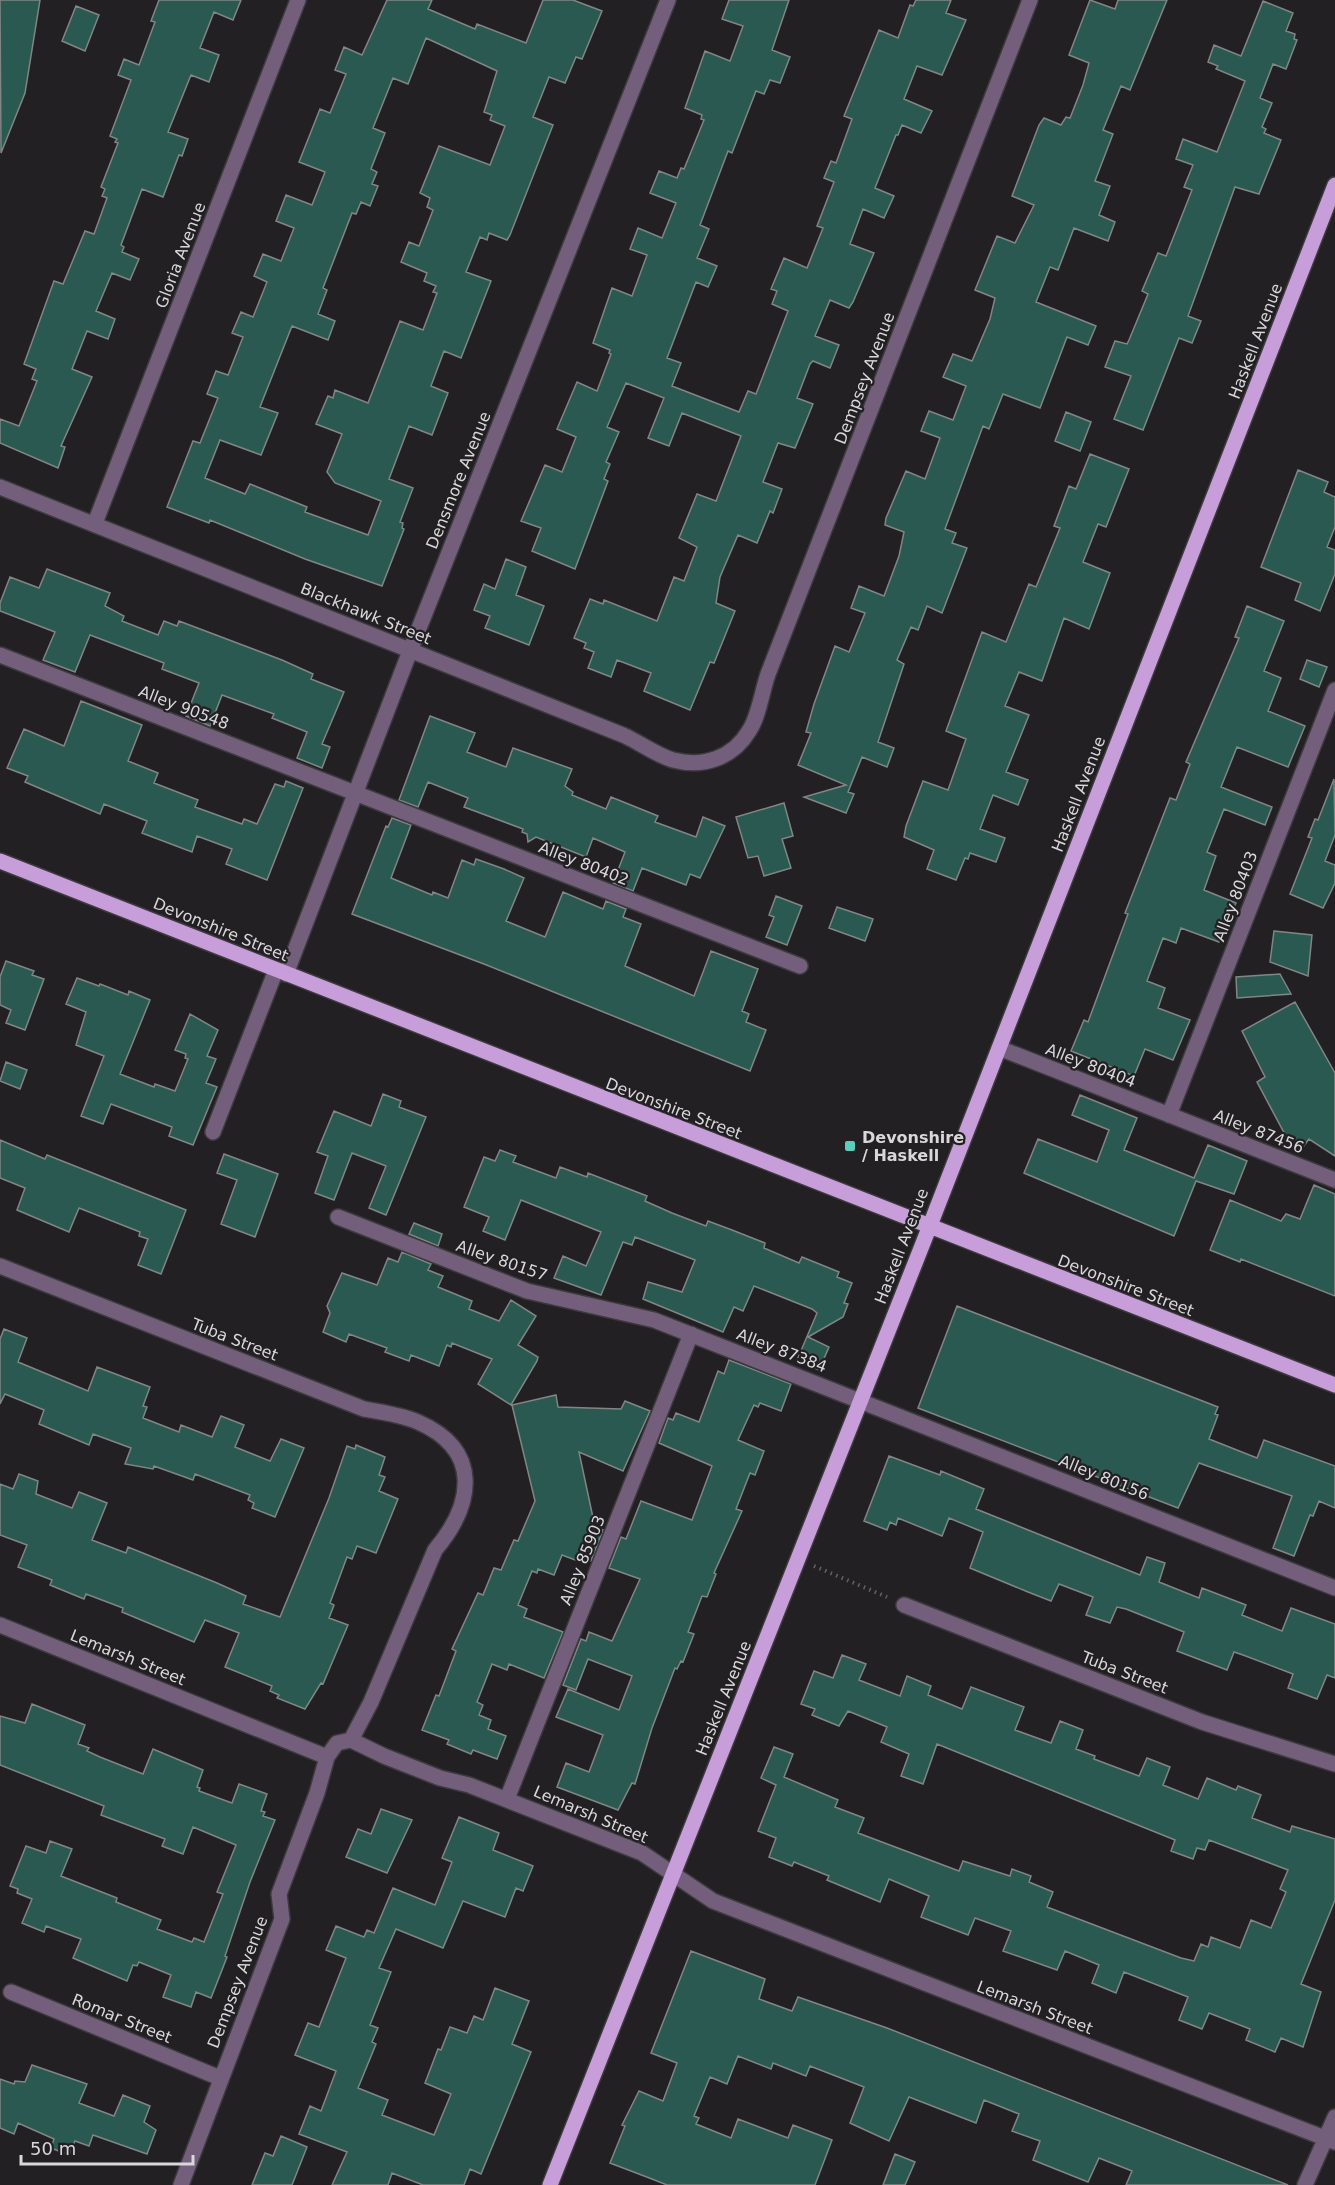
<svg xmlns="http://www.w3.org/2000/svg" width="1335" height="2185" font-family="'DejaVu Sans',sans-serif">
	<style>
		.building { fill: #2a5951; stroke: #818685; stroke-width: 1.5; fill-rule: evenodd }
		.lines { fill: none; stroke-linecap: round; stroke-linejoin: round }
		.minor-casing { stroke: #3c3a3c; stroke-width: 18 }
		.major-casing { stroke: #3c3a3c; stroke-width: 18 }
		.path { stroke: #646265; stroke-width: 4; stroke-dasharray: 1.5 4.5; stroke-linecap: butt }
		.minor { stroke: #735f7c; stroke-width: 15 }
		.major { stroke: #c79dda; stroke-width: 15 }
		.poi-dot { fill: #5bcebb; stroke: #222023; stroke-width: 2 }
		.labels { text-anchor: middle; stroke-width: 4.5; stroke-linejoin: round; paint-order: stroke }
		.street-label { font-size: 16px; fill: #d9d7d9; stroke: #222023 }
		.poi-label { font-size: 16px; font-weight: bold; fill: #d9d7d9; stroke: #222023; text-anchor: start }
	</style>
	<rect width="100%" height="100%" fill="#222023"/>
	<path class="building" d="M0,0H40L25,93L1,153Z
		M159,0H241L233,20L214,12L200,48L219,55L209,82L191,75L168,132L188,139L182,156L179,155L163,197L142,189L121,245L124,247L122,252L139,259L130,280L112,273L96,311L115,319L108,339L87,331L72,369L92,377L61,446L65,447L58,468L0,443V419L19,426L37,381L32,379L36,369L24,364L54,281L63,284L85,231L94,234L107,198L102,196L105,189L101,187L118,143L115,142L117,139L110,136L131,80L118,75L124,59L139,65L155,22L151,21Z
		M387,0H432L428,9L475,29L477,24L526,43L543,0H573L602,11L582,59L576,57L565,83L549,77L533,117L553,125L510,235L507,240L489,233L487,240L480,237L466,272L491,281L461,358L444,351L431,386L448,393L432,435L409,426L389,479L413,488L400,522L403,523L402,528L404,529L382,586L305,559L210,520L209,523L167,507L193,441L200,443L218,398L207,394L216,371L228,375L243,337L232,333L241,312L253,317L267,282L254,276L263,254L281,261L294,228L276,221L286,195L312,205L325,172L299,162L320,109L330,113L346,74L335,70L344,47L362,55ZM426,38L497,71L484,112L492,115L490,120L505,126L490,165L439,146L420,193L430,198L427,207L433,210L419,246L409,242L401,262L427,273L424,281L436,286L433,292L437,293L423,330L400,321L368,403L335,390L333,398L328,396L316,424L342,434L327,472L335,483L381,501L368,535L305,512L307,507L250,484L245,494L205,478L220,440L261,455L278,413L260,407L292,326L328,340L335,321L318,314L327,290L323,288L352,213L356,214L361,202L370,206L378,186L372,184L377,172L371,169L385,133L373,128L393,78L408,84Z
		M729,0H789L772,50L790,57L780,83L770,80L764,94L756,91L732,153L728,151L700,225L709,229L697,258L717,266L708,287L696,282L667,358L681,363L672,386L739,412L748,391L756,394L788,311L772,304L777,291L771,289L784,258L807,268L823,228L817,226L834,182L824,178L831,161L836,163L852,119L844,116L879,30L898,38L910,5L913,6L916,0H951L946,13L966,20L942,75L917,66L904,99L932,111L921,133L902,125L898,135H896L875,188L894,196L884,218L863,209L850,244L874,253L853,302L849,308L830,300L815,336L839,345L830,368L813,361L810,364L797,398L813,404L795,448L778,443L763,482L782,489L773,513L770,511L757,543L738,535L720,577L716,603L735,611L714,663L710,662L690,710L644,691L651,673L617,660L611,677L588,668L594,652L584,648L586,643L574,638L590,599L603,604L604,600L657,621L674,577L684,581L697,547L679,538L697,494L716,501L741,436L682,413L669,446L648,438L664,398L626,383L607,427L619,432L606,462L610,464L604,479L608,481L575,569L532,551L541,528L521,521L545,465L562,472L576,437L557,429L577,382L597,391L611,354L609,353L610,350L593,343L612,288L632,296L647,255L630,249L638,228L662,238L676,203L650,193L659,171L677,178L681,168L684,169L704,120L701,119L702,115L685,108L705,51L730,61L743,26L722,19Z
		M1090,0L1115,9L1118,0H1167L1130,90L1121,86L1103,130L1113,134L1095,181L1110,186L1099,215L1115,222L1108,241L1074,228L1058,270L1050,267L1036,302L1096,326L1088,345L1067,337L1040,408L1003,394L989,429L983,426L945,529L956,533L952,543L967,548L942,613L927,606L918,630L911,627L897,660L904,664L878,742L894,748L887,767L862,757L848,792L854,794L846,813L804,797L846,785L798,765L811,733L806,732L814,704L835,646L849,652L865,613L851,608L859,586L884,596L899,556L904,532L885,525L886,518L906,471L925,479L940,438L921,431L929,411L953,420L966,386L943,377L953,354L972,361L990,319L995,298L975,290L997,236L1015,243L1034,205L1012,196L1039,125L1044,118L1061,125L1066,117L1070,118L1083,85L1089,63L1069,55Z
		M1263,1L1293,13L1286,31L1295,34L1294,39L1297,40L1286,69L1273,64L1260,98L1272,103L1262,127L1266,129L1264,133L1281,140L1259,194L1235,187L1188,316L1201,321L1192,343L1179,338L1143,430L1114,419L1131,376L1105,367L1115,341L1127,344L1129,340L1148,294L1142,291L1158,253L1166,256L1192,190L1184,187L1193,165L1176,159L1183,139L1217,152L1245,81L1216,69L1218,66L1208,62L1214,45L1241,56Z
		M76,6L99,15L85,51L62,41Z
		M1066,412L1091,422L1080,451L1055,441Z
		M1090,454L1129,469L1106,527L1098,524L1083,562L1110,573L1089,629L1064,618L1042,681L1019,672L1005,706L1029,715L1006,772L1028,780L1018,805L993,795L980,829L1005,838L996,862L970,853L968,859L965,858L956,880L927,869L934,850L904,837L906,826L923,781L948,790L966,739L946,731L982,632L1006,642L1029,584L1036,587L1060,528L1054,526L1069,486L1076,489Z
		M1298,470L1328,482L1324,492L1335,497V527L1327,547L1335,550V574L1320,611L1295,600L1301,583L1261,567Z
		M506,559L526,567L516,595L544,606L529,645L485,628L490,616L474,610L484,584L495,589Z
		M47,569L110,593L105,606L124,616L122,621L158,635L164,621L177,626L179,621L282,660L313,674L311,679L344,692L322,744L330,747L322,768L297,758L307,732L272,718L274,714L222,695L210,726L186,716L199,683L162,669L164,663L90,635L75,672L43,660L55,632L0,611V603L10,577L39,588Z
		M1247,606L1284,621L1264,671L1281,678L1268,711L1305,726L1288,767L1237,747L1221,787L1272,807L1265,825L1224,809L1207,852L1216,856L1204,890L1236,903L1219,942L1181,928L1176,943L1163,938L1147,981L1165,988L1158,1008L1190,1020L1173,1060L1145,1049L1134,1076L1071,1051L1084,1020L1088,1022L1128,914L1125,913L1170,798L1176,800L1190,764L1186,762L1239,638L1235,637Z
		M1307,660L1327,667L1319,687L1300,679Z
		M81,701L142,725L128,761L158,773L154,783L198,800L195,807L242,824L244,819L257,824L275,784L284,787L286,781L303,788L267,880L226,864L232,849L197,836L192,852L142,833L147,821L104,804L100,814L25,782L28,776L7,768L24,729L64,746Z
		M430,716L475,733L467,752L506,767L513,748L572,769L565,786L573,792L572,795L606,809L611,797L658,816L655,822L696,837L703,817L725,826L700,878L690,874L686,885L642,868L633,891L613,883L625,852L593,838L586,857L536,837L528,842L527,834L522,832L523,829L464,807L468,798L428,782L418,807L399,800Z
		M1334,779L1335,835L1325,861L1335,865V883L1323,908L1290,894L1312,838L1308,837L1315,819L1318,820Z
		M784,803L793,836L782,839L791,868L764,876L758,856L748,858L736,817Z
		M392,818L411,825L391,878L432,895L433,892L448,898L462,860L474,865L476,859L504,869L524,878L506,921L545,937L563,892L603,909L606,901L626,909L623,917L641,924L625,966L694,996L711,951L758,969L742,1011L749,1014L746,1022L766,1030L750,1071L484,964L352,914L386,826L388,827Z
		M776,896L802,906L787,945L766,937L774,917L769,915Z
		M837,907L873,919L865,941L829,928Z
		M1274,931L1312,935L1308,976L1270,962Z
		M6,961L34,971L32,975L44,979L25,1030L6,1023L11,1010L0,1005V977Z
		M1280,974L1291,994L1237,998L1236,977Z
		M77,978L99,986L100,984L128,995L129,991L150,1000L120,1074L154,1087L155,1084L175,1091L188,1059L185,1058L186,1054L175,1050L190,1014L218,1030L207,1056L216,1059L206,1083L217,1087L193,1145L169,1136L172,1127L111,1104L103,1124L81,1116L104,1056L76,1045L86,1012L66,1004Z
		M1295,1002L1335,1073V1156L1309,1139L1300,1151L1289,1142L1257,1082L1265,1077L1242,1031Z
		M6,1062L27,1070L20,1089L0,1081Z
		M383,1094L401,1101L399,1107L426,1117L386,1215L369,1208L386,1166L352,1153L334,1200L315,1193L328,1156L317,1152L334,1111L371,1126Z
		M1080,1095L1137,1118L1124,1150L1194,1178L1208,1145L1247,1161L1234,1194L1196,1181L1174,1236L1024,1173L1038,1139L1097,1162L1109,1130L1072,1115Z
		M0,1140L45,1159L47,1155L186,1210L161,1274L138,1265L148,1239L139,1236L140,1232L79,1208L69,1232L17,1210L25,1188L0,1178Z
		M500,1150L516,1156L513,1162L556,1178L560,1167L587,1177L588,1173L647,1196L645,1201L672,1213L706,1226L708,1221L732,1230L765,1243L764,1248L799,1263L802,1257L839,1272L837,1277L852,1283L844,1303L848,1304L843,1317L808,1337L829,1347L819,1370L797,1360L817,1313L812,1309L754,1286L743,1311L734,1307L723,1332L643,1299L648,1282L682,1292L695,1260L635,1237L632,1245L623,1242L601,1295L554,1278L563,1256L586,1266L601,1232L521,1200L505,1240L483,1231L489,1217L464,1207L484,1157L495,1161Z
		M224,1154L278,1174L255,1237L221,1224L237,1180L217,1173Z
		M1314,1185L1335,1194V1296L1241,1259L1240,1262L1210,1250L1230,1200L1281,1221L1286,1214L1300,1219Z
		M414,1223L442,1234L438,1246L409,1234Z
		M402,1252L431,1264L428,1270L443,1276L438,1287L472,1301L469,1309L499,1321L511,1300L536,1316L518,1345L538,1357L537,1361L511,1405L478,1384L492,1359L452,1343L451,1347L447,1345L439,1366L411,1355L409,1361L385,1352L387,1348L349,1334L346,1342L323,1332L330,1313L327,1306L342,1273L377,1285L388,1258L398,1262Z
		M957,1306L1218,1407L1215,1414L1218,1415L1209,1439L1257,1458L1264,1440L1335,1466V1508L1319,1501L1313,1516L1310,1515L1294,1556L1273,1548L1292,1496L1199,1463L1178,1508L918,1408Z
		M4,1329L27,1338L18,1362L88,1391L97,1367L150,1387L143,1406L147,1407L143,1418L179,1432L181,1425L212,1437L221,1416L244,1425L235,1447L270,1461L281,1439L304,1448L275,1517L252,1508L254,1503L248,1500L250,1495L195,1474L193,1480L154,1466L153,1469L125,1464L131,1448L93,1434L89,1445L39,1424L44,1410L5,1394L0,1404V1339Z
		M729,1360L791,1384L781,1411L760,1403L758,1407L754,1405L738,1440L764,1451L755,1475L750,1473L736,1509L742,1511L714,1573L716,1574L707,1597L702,1596L688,1632L694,1634L683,1662L681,1661L677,1669L675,1668L652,1728L635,1784L632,1783L618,1810L557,1787L566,1763L589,1772L603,1735L556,1717L568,1689L619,1710L632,1676L588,1659L576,1690L563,1685L581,1639L586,1641L589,1632L612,1641L640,1579L609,1568L621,1537L626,1539L641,1501L692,1520L712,1466L659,1443L668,1418L673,1420L676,1413L699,1422L718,1371L724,1374Z
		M556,1395L558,1407L621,1409L625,1401L650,1411L623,1471L579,1452L595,1527L603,1530L591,1561L588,1559L586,1564L562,1555L554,1575L538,1569L537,1573L532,1571L518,1605L527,1609L524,1617L563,1632L544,1678L509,1664L507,1670L492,1664L477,1702L483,1705L479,1715L491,1720L488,1729L506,1736L497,1759L473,1750L471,1754L447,1744L449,1740L422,1730L436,1695L439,1696L456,1651L452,1649L478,1593L483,1595L494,1568L501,1570L514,1540L518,1541L535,1501L512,1405Z
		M356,1445L385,1457L379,1475L385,1477L379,1491L398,1499L376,1553L357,1546L352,1559L347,1557L330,1603L334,1605L329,1618L348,1625L323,1684L321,1683L305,1709L277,1698L279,1695L270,1691L272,1686L225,1667L239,1633L205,1620L194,1642L122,1612L123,1608L86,1594L84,1599L50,1585L52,1580L18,1567L27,1545L0,1535V1484L13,1489L19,1474L38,1481L36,1494L72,1508L79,1492L107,1503L92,1540L126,1553L128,1547L217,1583L246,1596L243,1604L280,1617L329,1498L347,1446L355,1449Z
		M889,1456L940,1475L941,1471L984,1489L976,1509L1140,1575L1147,1557L1165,1563L1159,1582L1199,1598L1202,1588L1246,1605L1242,1615L1282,1631L1291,1608L1335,1624V1678L1327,1675L1317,1699L1288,1688L1293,1674L1243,1655L1234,1652L1227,1670L1177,1651L1184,1632L1126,1609L1117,1607L1110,1623L1086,1615L1093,1597L1059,1584L1051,1601L1028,1592L970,1568L983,1532L949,1518L942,1536L898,1518L896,1525L890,1522L887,1530L864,1521Z
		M842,1655L866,1664L859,1680L900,1696L907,1676L931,1686L928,1695L962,1709L971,1687L1024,1707L1015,1730L1051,1743L1060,1721L1083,1730L1076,1749L1095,1756L1094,1759L1139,1776L1147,1758L1170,1767L1163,1785L1198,1799L1207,1778L1236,1790L1238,1786L1261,1795L1252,1818L1290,1832L1292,1826L1335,1839V1900L1301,1984L1321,1992L1303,2047L1281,2038L1275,2052L1246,2040L1250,2029L1209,2013L1202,2029L1179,2020L1188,1997L1124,1972L1116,1993L1092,1983L1099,1965L1065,1951L1057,1970L1003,1951L1011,1931L975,1918L968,1935L921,1917L929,1896L889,1879L880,1902L827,1880L829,1876L794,1862L792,1866L769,1857L776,1838L758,1831L776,1785L761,1778L774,1747L793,1754L784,1777L838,1800L835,1807L864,1818L858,1833L959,1871L963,1861L1010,1876L1012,1869L1031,1876L1029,1882L1053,1892L1047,1907L1181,1958L1194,1961L1201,1944L1208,1947L1211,1937L1240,1948L1251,1920L1271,1928L1286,1892L1280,1889L1288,1870L1209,1840L1205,1850L1197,1848L1193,1859L1171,1851L1175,1840L937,1744L923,1784L901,1776L909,1754L881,1742L887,1727L848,1711L839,1726L812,1715L815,1709L801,1704L814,1671L833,1678Z
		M32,1704L85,1725L78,1744L89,1748L87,1751L100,1757L143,1774L153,1749L203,1770L197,1787L200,1788L199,1791L232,1803L239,1784L267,1794L261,1811L265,1812L263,1816L275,1820L250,1882L225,1956L227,1957L211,1998L196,1992L191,2007L163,1997L171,1975L139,1962L137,1966L133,1965L127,1981L73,1958L81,1939L46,1926L44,1932L22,1923L32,1899L17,1893L18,1889L10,1886L26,1846L46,1853L50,1841L72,1849L61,1876L117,1898L116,1902L161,1920L157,1929L192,1942L194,1938L204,1942L223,1894L217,1892L236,1845L193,1827L183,1854L162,1846L165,1839L101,1815L104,1806L0,1765V1716L25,1723Z
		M381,1809L412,1820L387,1873L346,1857L358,1829L371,1834Z
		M459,1817L499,1833L493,1850L533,1866L523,1891L516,1888L505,1917L463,1901L443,1948L396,1929L379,1968L391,1972L370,2025L378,2028L372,2042L376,2044L358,2088L388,2100L382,2115L434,2135L451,2094L425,2083L438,2049L441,2050L450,2027L467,2033L474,2016L483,2020L495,1988L529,2001L512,2044L531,2052L481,2174L470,2169L464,2185H423L392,2173L388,2185H332L347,2152L299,2134L310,2106L321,2111L336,2071L295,2055L308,2023L319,2027L346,1958L326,1950L336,1926L364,1937L367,1930L374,1933L393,1888L435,1905L452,1862L442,1858Z
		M691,1951L765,1979L759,1999L792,2011L798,1997L887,2028L1288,2185H1126L1132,2171L1099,2158L1088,2182L1033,2160L1040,2141L1012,2131L1019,2114L984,2100L976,2123L909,2097L889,2141L850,2123L864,2087L810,2066L806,2076L773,2063L771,2069L738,2056L727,2084L710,2077L694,2116L699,2118L696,2124L731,2138L738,2119L788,2138L793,2125L832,2140L815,2185H667L652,2179L610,2163L625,2126L622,2125L639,2091L663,2101L677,2063L651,2053Z
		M32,2065L87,2084L79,2103L114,2116L123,2095L150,2106L144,2122L156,2130L147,2154L93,2135L89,2146L75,2141L69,2155L51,2148L54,2139L18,2123L14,2134L0,2128V2079L14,2084L15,2081L25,2082Z
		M281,2136L307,2147L292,2185H252L265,2153L273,2156Z
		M895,2154L915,2162L905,2185H883Z"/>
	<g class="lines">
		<defs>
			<path id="minor" d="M0,487L623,735C639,742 656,755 673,760C703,768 733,758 749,731C759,716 762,691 768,674L1030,0
				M95,523L298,0
				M0,655L800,966
				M286,974L410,651L668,0
				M999,1048L1335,1180
				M1169,1115L1335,690
				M213,1132L276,970
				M338,1217L527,1291L654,1320L1335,1588
				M0,1266L364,1409C382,1412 402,1415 418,1422C482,1450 474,1504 435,1550L371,1702L351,1740
				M904,1605L1202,1722L1335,1764
				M0,1625L327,1757L337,1743L351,1740L384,1756L440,1778L469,1785L642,1853L713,1901L1335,2142
				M507,1799L691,1334
				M11,1992L220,2078
				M181,2185L282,1919L279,1894L317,1793L327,1757
				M1305,2185L1335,2117"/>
			<path id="major" d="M0,861L1335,1385
				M550,2185L929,1228L1335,185"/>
		</defs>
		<use href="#minor" class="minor-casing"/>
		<use href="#major" class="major-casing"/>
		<path class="path" d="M814,1566L887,1597"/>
		<use href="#minor" class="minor"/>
		<use href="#major" class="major"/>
	</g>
	<rect class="poi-dot" x="844" y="1140" width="12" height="12" rx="3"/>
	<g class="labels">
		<g class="street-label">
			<text transform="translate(180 255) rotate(-69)" y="6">Gloria Avenue</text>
			<text transform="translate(1255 341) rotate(-69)" y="6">Haskell Avenue</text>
			<text transform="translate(864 378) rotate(-69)" y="6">Dempsey Avenue</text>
			<text transform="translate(458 480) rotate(-68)" y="6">Densmore Avenue</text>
			<text transform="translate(366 613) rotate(22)" y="6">Blackhawk Street</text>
			<text transform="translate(184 707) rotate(21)" y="6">Alley 90548</text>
			<text transform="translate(1078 794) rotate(-69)" y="6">Haskell Avenue</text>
			<text transform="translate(584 863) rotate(21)" y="6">Alley 80402</text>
			<text transform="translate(1235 896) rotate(-69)" y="6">Alley 80403</text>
			<text transform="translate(221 929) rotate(22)" y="6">Devonshire Street</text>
			<text transform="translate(1091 1065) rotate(21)" y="6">Alley 80404</text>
			<text transform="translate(674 1108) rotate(21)" y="6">Devonshire Street</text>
			<text transform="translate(1259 1131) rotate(21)" y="6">Alley 87456</text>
			<text transform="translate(901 1246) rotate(-69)" y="6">Haskell Avenue</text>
			<text transform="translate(502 1260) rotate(19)" y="6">Alley 80157</text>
			<text transform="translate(1126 1285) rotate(21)" y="6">Devonshire Street</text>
			<text transform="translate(235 1339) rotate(21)" y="6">Tuba Street</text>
			<text transform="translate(782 1350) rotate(21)" y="6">Alley 87384</text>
			<text transform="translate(1104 1477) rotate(22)" y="6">Alley 80156</text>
			<text transform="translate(582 1560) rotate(-68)" y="6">Alley 85903</text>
			<text transform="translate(128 1657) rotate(22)" y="6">Lemarsh Street</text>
			<text transform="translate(1125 1672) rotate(21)" y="6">Tuba Street</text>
			<text transform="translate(723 1698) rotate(-68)" y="6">Haskell Avenue</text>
			<text transform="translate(591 1814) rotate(23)" y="6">Lemarsh Street</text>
			<text transform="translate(237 1982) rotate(-69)" y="6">Dempsey Avenue</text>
			<text transform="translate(1035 2007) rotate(21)" y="6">Lemarsh Street</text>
			<text transform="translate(122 2018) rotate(22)" y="6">Romar Street</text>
		</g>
		<g class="poi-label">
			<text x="862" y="1143">Devonshire<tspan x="862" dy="18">/ Haskell</tspan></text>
		</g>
	</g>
	<path d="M21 2155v9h172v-9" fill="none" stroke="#d9d7d9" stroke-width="3"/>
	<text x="30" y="2155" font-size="18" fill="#d9d7d9" stroke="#222023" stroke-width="4.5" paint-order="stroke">50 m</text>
</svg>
